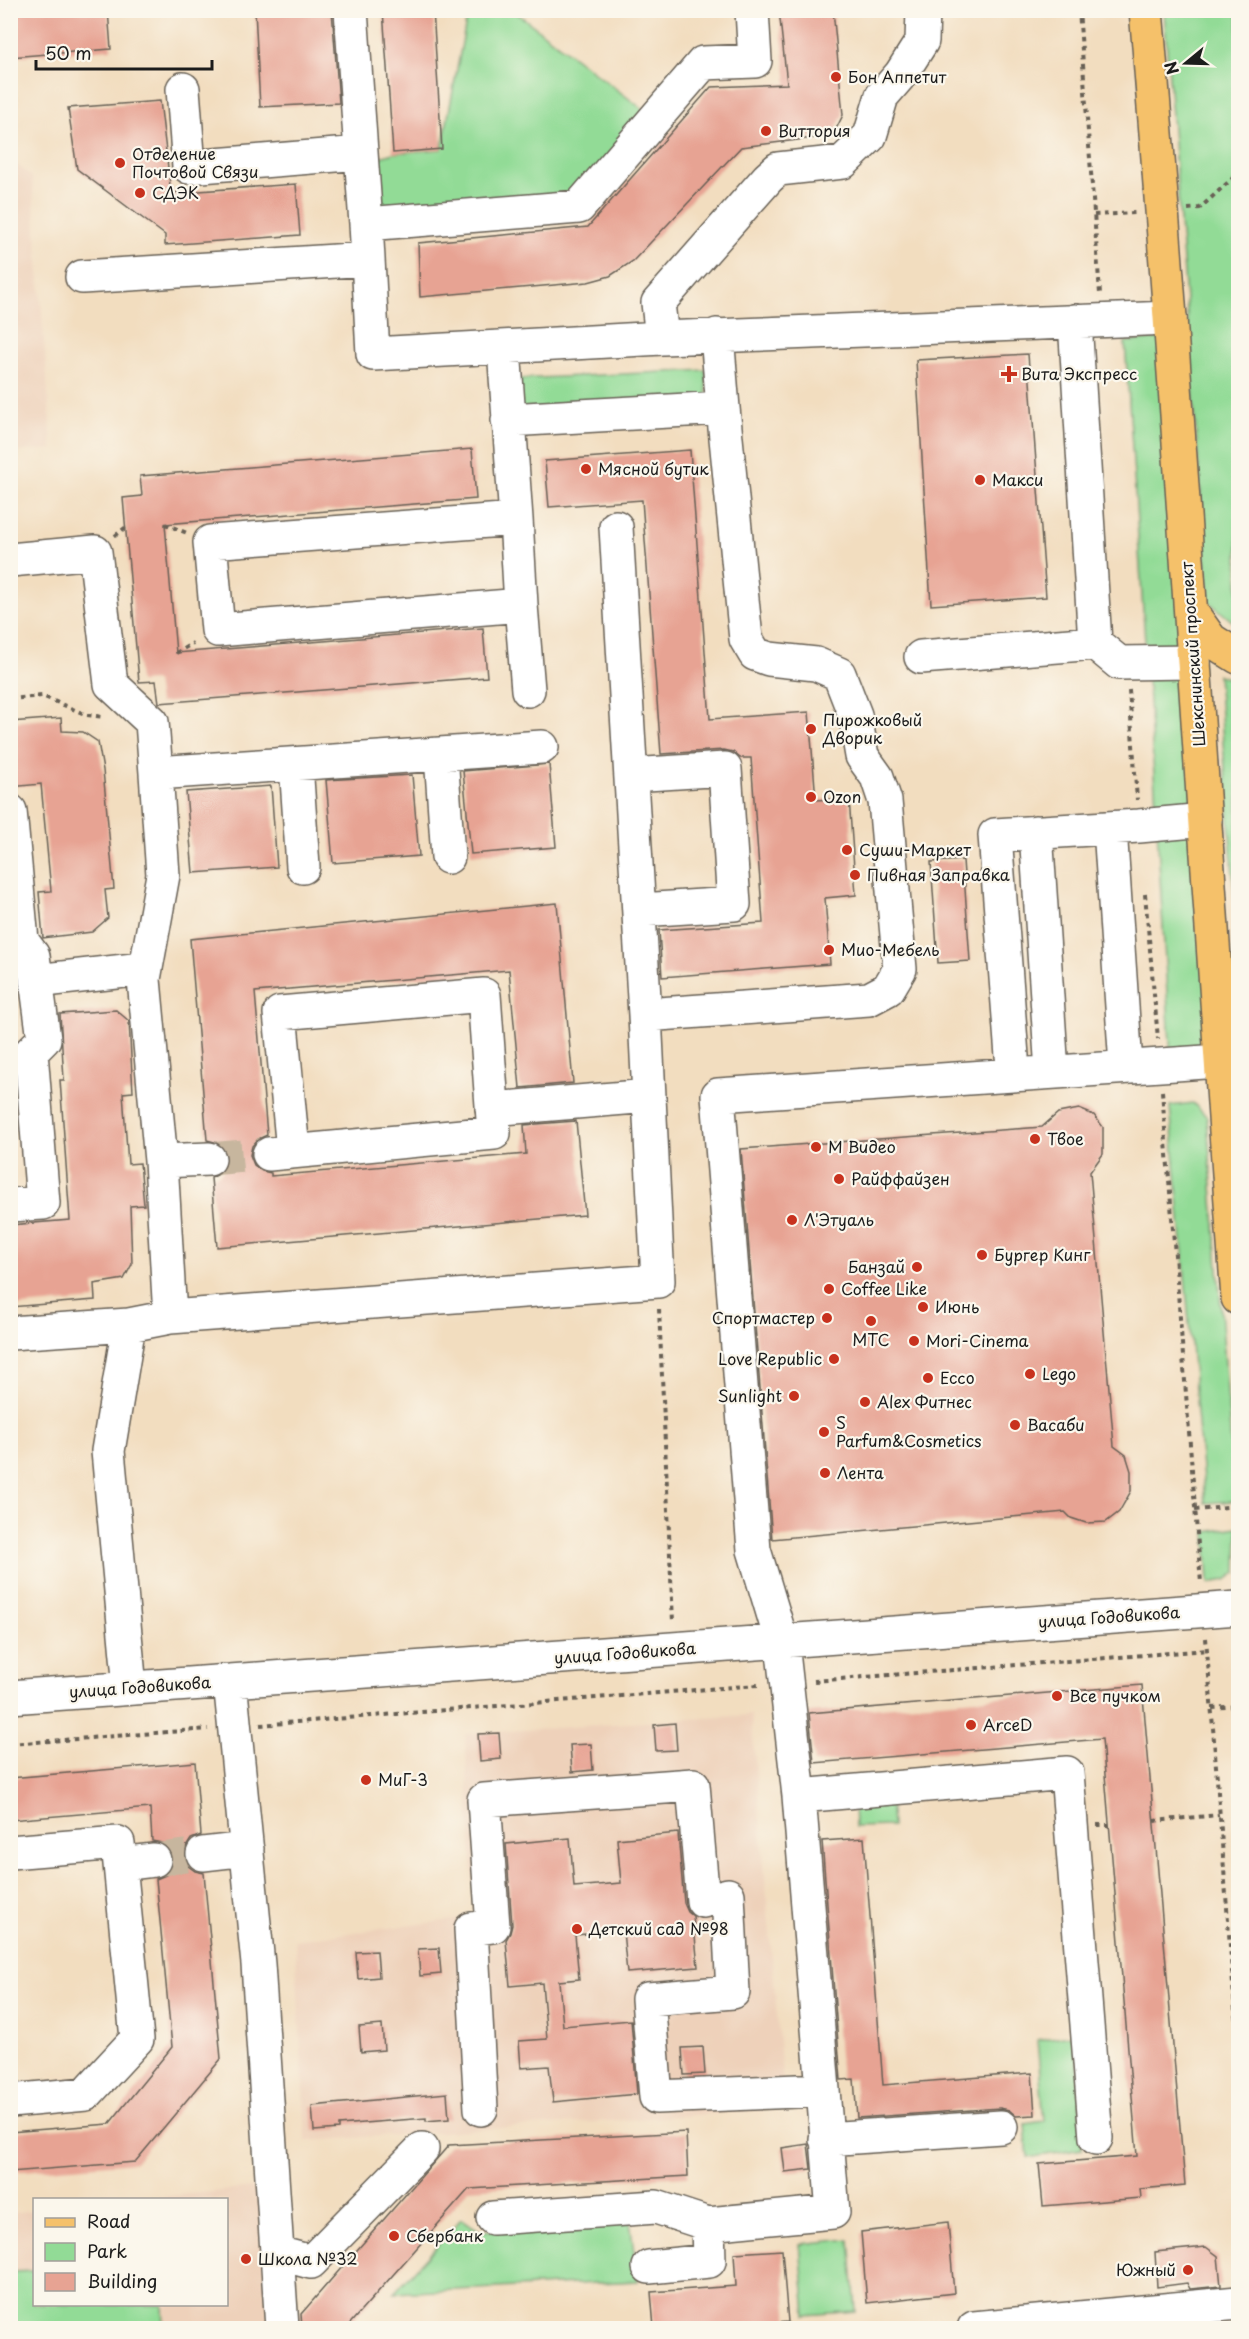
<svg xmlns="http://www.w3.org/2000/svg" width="1249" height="2339" font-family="'Playpen Sans',sans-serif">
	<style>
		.built { fill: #eed1ba }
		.green { fill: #92db96; stroke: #577c59; stroke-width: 1.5 }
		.building { fill: #e7a393 }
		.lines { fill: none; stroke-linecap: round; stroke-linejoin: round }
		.minor-tunnel { stroke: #c7b69e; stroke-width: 33; stroke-dasharray: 33 16; stroke-linecap: butt }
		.minor-casing { stroke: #676055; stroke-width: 36 }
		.major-casing { stroke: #676055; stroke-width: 36 }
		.path { stroke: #676055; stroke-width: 4; stroke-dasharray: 4.5 4.5; stroke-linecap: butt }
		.minor { stroke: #fff; stroke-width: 33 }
		.major { stroke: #f5c16b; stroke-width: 33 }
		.poi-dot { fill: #c8321e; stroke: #fbf7ec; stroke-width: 2 }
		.labels { text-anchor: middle; stroke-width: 4.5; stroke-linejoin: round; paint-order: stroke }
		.poi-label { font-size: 16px; fill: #1c1c1c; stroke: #fbf7ec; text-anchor: start }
		.street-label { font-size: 16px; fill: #1c1c1c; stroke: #fbf7ec }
	</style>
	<rect width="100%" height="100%" fill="#fbf7ec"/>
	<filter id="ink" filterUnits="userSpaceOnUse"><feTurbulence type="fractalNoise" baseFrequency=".0167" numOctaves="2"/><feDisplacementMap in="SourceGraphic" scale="12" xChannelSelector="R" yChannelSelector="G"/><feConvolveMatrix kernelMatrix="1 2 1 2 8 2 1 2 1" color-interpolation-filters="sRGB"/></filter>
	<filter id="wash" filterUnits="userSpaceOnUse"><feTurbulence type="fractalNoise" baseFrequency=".008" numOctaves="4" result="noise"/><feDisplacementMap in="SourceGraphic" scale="24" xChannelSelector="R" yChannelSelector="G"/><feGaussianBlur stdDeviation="1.35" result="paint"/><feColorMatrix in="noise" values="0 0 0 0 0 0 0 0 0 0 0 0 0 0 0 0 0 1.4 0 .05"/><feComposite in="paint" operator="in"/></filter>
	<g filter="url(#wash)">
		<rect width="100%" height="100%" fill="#f2ddbf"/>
		<path class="built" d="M10,159L32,177L52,449L11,452Z
			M751,1715L785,2109L306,2141L295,1940L475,1917L465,1734Z
			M261,2187L269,2328H11L10,2213L34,2210V2304H226V2200L141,2199Z"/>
		<path class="green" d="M468,11H514L649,114L574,200L372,216L368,161L393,153L442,149Z
			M1164,11H1238V626L1209,602Z
			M1166,338L1197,816L1157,820L1125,342Z
			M706,370L707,402L519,411L518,379Z
			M1218,675L1238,681V943Z
			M1198,824L1211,1058L1171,1060L1157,828Z
			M1193,1103L1207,1117L1235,1501L1205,1503L1170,1106Z
			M1238,1527L1237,1572L1226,1580L1209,1583L1206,1532Z
			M890,1799L892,1826L855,1827L854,1803Z
			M1077,2034L1082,2149L1028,2158L1025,2124L1044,2121L1037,2040Z
			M461,2219L480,2231L630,2222L638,2281L394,2293Z
			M850,2239L856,2311L806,2315L800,2244Z
			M34,2271V2304L163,2305L164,2328H11V2272Z"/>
		<g id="blocks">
			<path class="building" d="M10,10H108L111,49L10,57Z
				M255,10H332L339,103L260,107Z
				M383,10H433L442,149L393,153Z
				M779,10H833L843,115L835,131L814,138L741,147L633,261L610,276L588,282L420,297L418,243L588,227L711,87L787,84Z
				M160,101L171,193L296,184L300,235L165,245V235L77,169L68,108Z
				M1028,354L1046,597L931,605L916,360Z
				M472,449L476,499L165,524L176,653L483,628L487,677L159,703L156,681L139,682L123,498L142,496L140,476Z
				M690,450L710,719L809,712L816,800L849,798L856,895L825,898L830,964L662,977L659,930L763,923L751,758H740L733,752L724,750L661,754L642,500L549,507L545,461Z
				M61,718L62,731L83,732L98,742L103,770L114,889L105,890L108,918L92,932L43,938L39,892L51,891L41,784L10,787V722Z
				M549,764L556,847L471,854L463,771Z
				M412,775L419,856L333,863L326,780Z
				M271,786L277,867L193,873L186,792Z
				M963,860L970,961L938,963L931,862Z
				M557,903L573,1083L520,1088L509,970L255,992L267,1135L258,1139L252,1146L250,1155L254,1165L262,1171L271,1173V1176L526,1154L524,1125L576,1121L585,1215L217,1247L211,1178L219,1174L225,1168L228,1158L224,1149L218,1143L207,1140L190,939Z
				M116,1010L129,1021L133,1092L123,1093L128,1164L140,1163L144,1205L130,1206L132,1264L124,1279L94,1284L95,1300L10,1307V1225L70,1220L60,1080H64L60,1014Z
				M1079,1109L1094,1115L1103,1127V1154L1090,1172L1114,1446L1126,1455L1131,1471V1491L1119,1512L1106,1522L1086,1523L1071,1518L1065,1512L772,1539L741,1149L1042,1127L1058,1113Z
				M1142,1685L1185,2185L1140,2189L1141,2198L1043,2206L1039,2164L1137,2156L1102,1739L814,1763L809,1713Z
				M675,1723L677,1750L656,1751L654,1725Z
				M499,1733L501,1759L480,1761L478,1734Z
				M591,1744L593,1770L572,1772L570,1745Z
				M195,1762L201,1835L191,1839L186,1847L184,1856L188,1866L195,1871L204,1873L221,2059L135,2162L10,2172V2132L109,2124L172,2047L156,1879L166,1875L171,1868L173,1858L169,1848L162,1843L152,1841L150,1808L10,1820V1778Z
				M678,1833L684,1903L688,1912L693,1916L698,1967L627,1973L623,1931L575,1935L579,1979L559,1981L563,2026L631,2020L637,2094L553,2102L549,2066L521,2068L519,2041L547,2039L542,1983L510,1986L506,1940L510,1933L512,1925L506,1844L570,1838L574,1887L621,1883L617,1839Z
				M864,1838L883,2085L1032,2073L1035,2115L1016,2116L1009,2110L1000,2108L857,2118L854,2079L841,2080L822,1841Z
				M439,1948L441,1974L420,1976L418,1949Z
				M377,1951L379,1977L358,1979L356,1952Z
				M382,2025L384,2050L361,2052L359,2027Z
				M703,2047L705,2074L684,2075L682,2048Z
				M447,2093L449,2119L426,2121V2118L339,2125V2129L314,2131L312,2106Z
				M686,2132L688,2176L469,2189L346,2328H302L301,2314L449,2145Z
				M808,2144L811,2169L785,2172L782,2148Z
				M948,2222L954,2293L867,2303L861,2232Z
				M1206,2247L1218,2256L1221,2286L1190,2289L1187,2283L1157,2287L1155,2252Z
				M782,2250L788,2322L747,2325V2328H654L651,2292L736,2286L734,2253Z"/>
		</g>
	</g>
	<g filter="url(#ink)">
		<use href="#blocks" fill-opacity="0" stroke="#676055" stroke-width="1.5"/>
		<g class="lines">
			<path class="minor-tunnel" d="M209,1159L269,1154
				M154,1860L203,1854"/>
			<defs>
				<path id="minor" d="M351,10L366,224
					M183,89L189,167L361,153
					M368,259L366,224L579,207L703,63L755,61L752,10
					M82,277L368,259L373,354L662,338L1170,318
					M1075,321L1095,643
					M717,335L723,408
					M662,338L658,303L768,178L778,169L843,162L870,136L882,96L901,74L922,41L923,10
					M504,348L516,519L210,542L218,630L521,605L516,519
					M508,420L723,408L746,639L755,654L769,659L816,664L839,674L855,715L862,756L877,777L885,801L900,969L888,989L869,999L645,1015L616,527
					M10,560L95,552L111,684L152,722L156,773
					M521,605L528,690
					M921,657L1095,643L1119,663L1194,662
					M441,755L448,857
					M296,764L303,867
					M631,775L725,769L734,904L640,910
					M10,811L22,941L33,956L44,1039L31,1052L43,1203L10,1205
					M1110,828L1126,1066
					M1036,832L1052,1072
					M144,979L163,875L156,773L542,747
					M36,981L143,969L161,1161L170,1317L129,1325
					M1012,1056L995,835L1139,826L1205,820
					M492,1109L649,1096
					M269,1154L494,1133L484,995L280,1013L293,1151
					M161,1161L209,1159
					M170,1317L658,1281L645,1015
					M10,1333L129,1325L108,1451L130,1688
					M230,1681L258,1964L282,2328
					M10,1697L1238,1608
					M799,1796L1067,1773L1096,2138
					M10,1852L118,1843L120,1864
					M203,1854L247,1849
					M10,2101L86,2094L137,2039L120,1864L154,1860
					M481,2109L471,1929L493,1926L484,1800L693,1785L703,1901L728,1895L733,1992L648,1999L656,2097L822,2090
					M826,2139L1001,2127
					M493,2218L656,2207L708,2224L833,2212L799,1796L782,1643L754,1550L718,1095L1220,1061
					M277,2253L311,2262L422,2149
					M649,2267L709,2261L708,2224
					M974,2328L1238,2303"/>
				<path id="major" d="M1146,10C1182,439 1206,869 1238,1298
					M1191,612L1211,640L1238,657"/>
			</defs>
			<use href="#minor" class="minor-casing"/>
			<use href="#major" class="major-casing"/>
			<path class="path" d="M1079,10L1100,294
				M1188,209L1200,208L1234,177H1238
				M1094,215L1136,213
				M165,524L187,533
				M115,536L126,527
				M176,653L193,643
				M1129,690L1137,800
				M10,699L42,696L87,715L104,717
				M1145,894L1158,1039
				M1162,1091L1201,1583
				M659,1309L673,1622
				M1195,1510L1238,1506
				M1206,1638L1238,2049
				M814,1681L1208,1650
				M1212,1708L1238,1706
				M260,1725L758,1685
				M10,1744L208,1729
				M1154,1821L1219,1815
				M1097,1825H1109"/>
			<use href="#minor" class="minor"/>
			<use href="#major" class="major"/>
		</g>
	</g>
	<g class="poi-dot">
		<circle cx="836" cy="77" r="6"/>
		<circle cx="766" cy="131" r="6"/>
		<circle cx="120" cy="163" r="6"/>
		<circle cx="140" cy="193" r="6"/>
		<path d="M1006 365h6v6h6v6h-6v6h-6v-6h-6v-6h6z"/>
		<circle cx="586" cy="469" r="6"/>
		<circle cx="980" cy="480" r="6"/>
		<circle cx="811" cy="729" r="6"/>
		<circle cx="811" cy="797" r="6"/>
		<circle cx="847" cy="850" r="6"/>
		<circle cx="855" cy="875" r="6"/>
		<circle cx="829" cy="950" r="6"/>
		<circle cx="1035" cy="1139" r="6"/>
		<circle cx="816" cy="1147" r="6"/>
		<circle cx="839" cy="1179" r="6"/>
		<circle cx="792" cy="1220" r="6"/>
		<circle cx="982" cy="1255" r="6"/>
		<circle cx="917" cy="1267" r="6"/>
		<circle cx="829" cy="1289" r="6"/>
		<circle cx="923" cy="1307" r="6"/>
		<circle cx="827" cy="1318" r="6"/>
		<circle cx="871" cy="1321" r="6"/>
		<circle cx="914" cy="1341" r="6"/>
		<circle cx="834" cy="1359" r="6"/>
		<circle cx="1030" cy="1374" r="6"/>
		<circle cx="928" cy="1378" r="6"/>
		<circle cx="794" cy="1396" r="6"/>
		<circle cx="865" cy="1402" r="6"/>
		<circle cx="1015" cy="1425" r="6"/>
		<circle cx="824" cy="1432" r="6"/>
		<circle cx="825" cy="1473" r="6"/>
		<circle cx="1057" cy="1696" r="6"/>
		<circle cx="971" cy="1725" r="6"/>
		<circle cx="366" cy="1780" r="6"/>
		<circle cx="577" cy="1929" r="6"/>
		<circle cx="394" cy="2236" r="6"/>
		<circle cx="246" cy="2259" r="6"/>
		<circle cx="1188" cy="2270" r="6"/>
	</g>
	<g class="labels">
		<g class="poi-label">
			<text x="848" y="83">Бон Аппетит</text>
			<text x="778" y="137">Виттория</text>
			<text x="132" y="160">Отделение<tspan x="132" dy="18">Почтовой Связи</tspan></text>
			<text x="152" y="199">СДЭК</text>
			<text x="1021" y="380">Вита Экспресс</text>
			<text x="598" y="475">Мясной бутик</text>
			<text x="992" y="486">Макси</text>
			<text x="823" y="726">Пирожковый<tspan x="823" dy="18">Дворик</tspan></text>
			<text x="823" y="803">Ozon</text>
			<text x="859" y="856">Суши-Маркет</text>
			<text x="867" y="881">Пивная Заправка</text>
			<text x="841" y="956">Мио-Мебель</text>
			<text x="1047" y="1145">Твое</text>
			<text x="828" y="1153">М Видео</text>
			<text x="851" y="1185">Райффайзен</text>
			<text x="804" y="1226">Л'Этуаль</text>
			<text x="994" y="1261">Бургер Кинг</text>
			<text x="905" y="1273" text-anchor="end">Банзай</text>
			<text x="841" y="1295">Coffee Like</text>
			<text x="935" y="1313">Июнь</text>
			<text x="815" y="1324" text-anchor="end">Спортмастер</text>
			<text x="871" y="1346" text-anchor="middle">МТС</text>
			<text x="926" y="1347">Mori-Cinema</text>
			<text x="822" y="1365" text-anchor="end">Love Republic</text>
			<text x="1042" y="1380">Lego</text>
			<text x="940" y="1384">Ecco</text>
			<text x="782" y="1402" text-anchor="end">Sunlight</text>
			<text x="877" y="1408">Alex Фитнес</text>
			<text x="836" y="1429">S<tspan x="836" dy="18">Parfum&amp;Cosmetics</tspan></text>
			<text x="1027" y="1431">Васаби</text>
			<text x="837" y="1479">Лента</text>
			<text x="1069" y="1702">Все пучком</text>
			<text x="983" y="1731">ArceD</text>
			<text x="378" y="1786">МиГ-3</text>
			<text x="589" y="1935">Детский сад №98</text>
			<text x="406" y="2242">Сбербанк</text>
			<text x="258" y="2265">Школа №32</text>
			<text x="1176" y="2276" text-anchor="end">Южный</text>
		</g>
		<g class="street-label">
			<text transform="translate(1193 654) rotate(-94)" y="6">Шекснинский проспект</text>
			<text transform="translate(1109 1617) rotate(-4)" y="6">улица Годовикова</text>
			<text transform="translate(625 1653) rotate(-4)" y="6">улица Годовикова</text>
			<text transform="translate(140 1687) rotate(-4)" y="6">улица Годовикова</text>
		</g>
	</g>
	<rect width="1249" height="2339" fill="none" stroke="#fbf7ec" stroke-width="36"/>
	<rect x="33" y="2198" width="195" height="108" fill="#fbf7ec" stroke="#a29f99" stroke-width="1.5"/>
	<rect x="45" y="2218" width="30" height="9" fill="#f5c16b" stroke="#a29f99" stroke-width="1.5"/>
	<text x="87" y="2228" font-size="18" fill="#1c1c1c">Road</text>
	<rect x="45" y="2243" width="30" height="18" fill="#92db96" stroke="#a29f99" stroke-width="1.5"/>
	<text x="87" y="2258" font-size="18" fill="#1c1c1c">Park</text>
	<rect x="45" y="2273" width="30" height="18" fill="#e7a393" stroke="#a29f99" stroke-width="1.5"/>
	<text x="87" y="2288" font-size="18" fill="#1c1c1c">Building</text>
	<g transform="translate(1186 63) rotate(251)" stroke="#fbf7ec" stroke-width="4.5" paint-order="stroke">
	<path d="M0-4.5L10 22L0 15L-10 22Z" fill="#1c1c1c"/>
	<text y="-9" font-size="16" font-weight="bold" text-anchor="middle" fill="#1c1c1c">N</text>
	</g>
	<path d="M36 60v9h176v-9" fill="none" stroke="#1c1c1c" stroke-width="3"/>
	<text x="45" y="60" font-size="18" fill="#1c1c1c" stroke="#fbf7ec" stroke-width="4.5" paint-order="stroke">50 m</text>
</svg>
